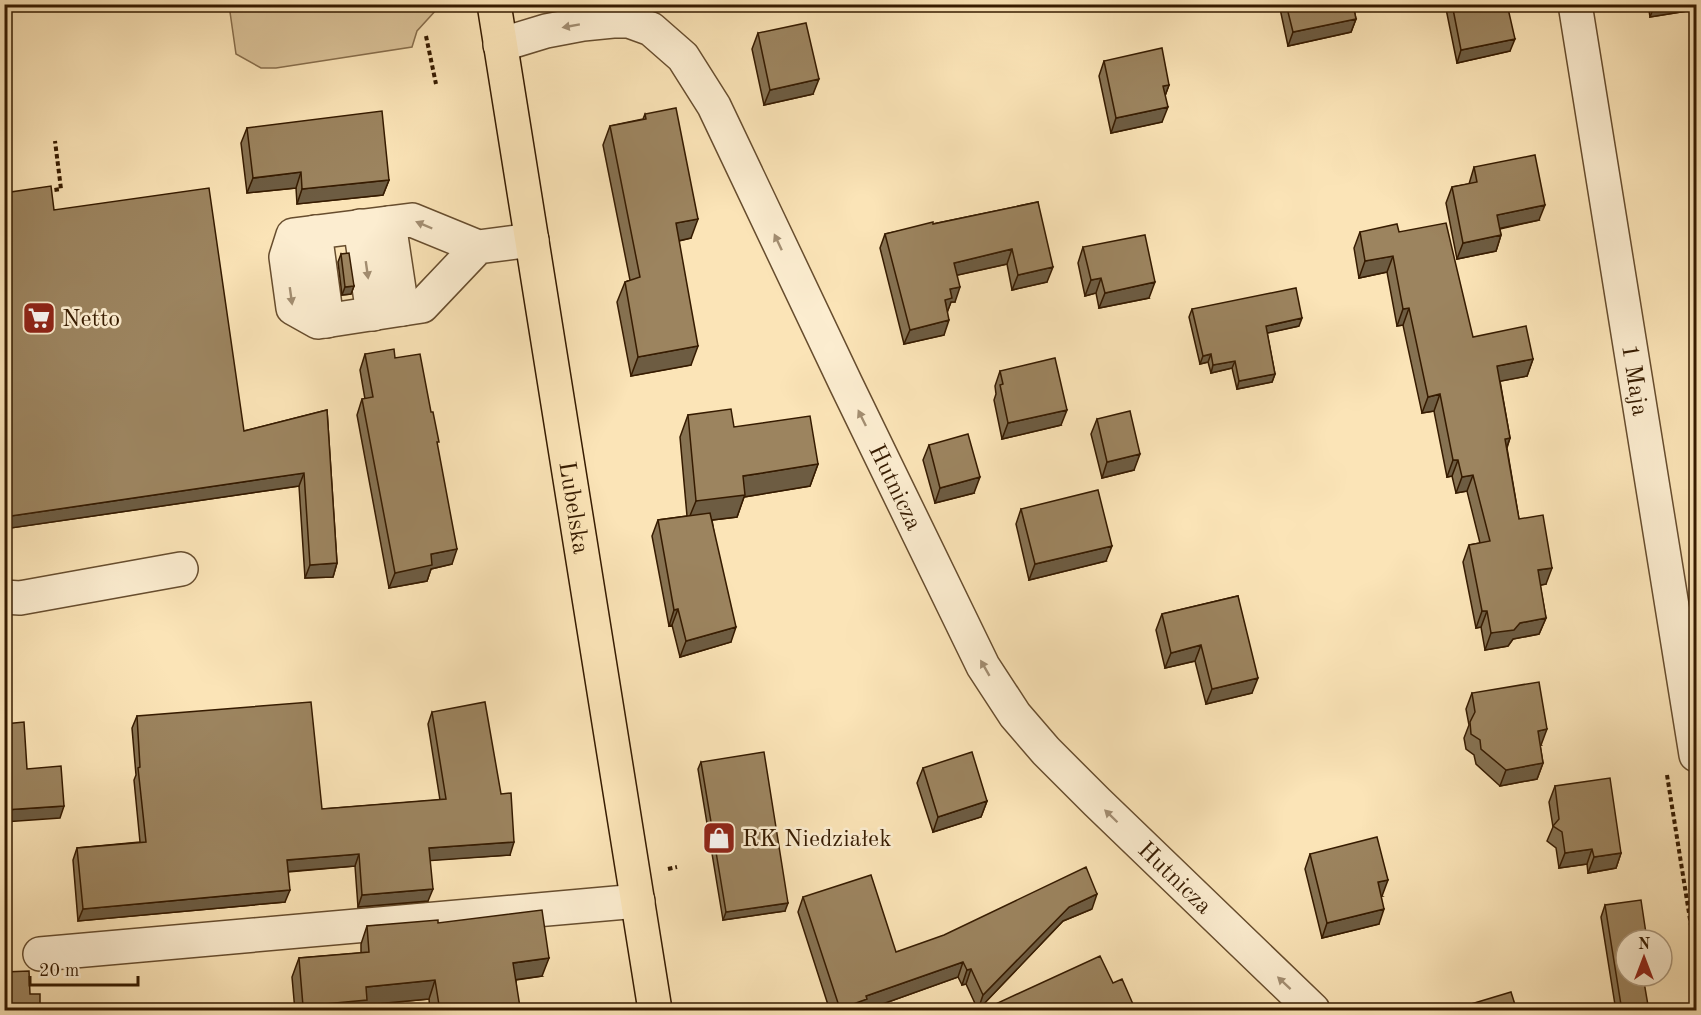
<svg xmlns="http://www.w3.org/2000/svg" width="1701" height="1015" font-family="'Old Standard TT',serif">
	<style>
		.green { fill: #dac298; stroke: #886e4c; stroke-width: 1.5 }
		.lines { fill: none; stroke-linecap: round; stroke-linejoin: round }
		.minor-casing { stroke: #674d2e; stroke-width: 36 }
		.major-casing { stroke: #361b00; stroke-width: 36 }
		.path { stroke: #361b00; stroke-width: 4; stroke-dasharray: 4.5 3; stroke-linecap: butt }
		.minor { stroke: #fcedd0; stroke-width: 33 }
		.major { stroke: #fbe4b7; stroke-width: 33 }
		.wall { fill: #867252; stroke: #361b00; stroke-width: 1.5 }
		.shaded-wall { fill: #6d5c42; stroke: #361b00; stroke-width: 1.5 }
		.building { fill: #9c845f; stroke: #361b00; stroke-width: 1.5 }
		.oneway { fill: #a38e72 }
		.labels { text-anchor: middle; stroke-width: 5; stroke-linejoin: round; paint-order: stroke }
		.poi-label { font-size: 24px; fill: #361b00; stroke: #fcedd0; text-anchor: start }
		.street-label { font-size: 24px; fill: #361b00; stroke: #fcedd0 }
	</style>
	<rect width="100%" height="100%" fill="#fbe4b7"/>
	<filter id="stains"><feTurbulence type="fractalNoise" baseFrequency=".00333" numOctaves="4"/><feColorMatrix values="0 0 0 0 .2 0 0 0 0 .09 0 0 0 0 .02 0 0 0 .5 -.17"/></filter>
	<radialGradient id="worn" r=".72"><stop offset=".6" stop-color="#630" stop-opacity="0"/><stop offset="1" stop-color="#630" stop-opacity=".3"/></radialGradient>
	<path class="green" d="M436,5L437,9L417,31L412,47L276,68H261L236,54L229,5Z"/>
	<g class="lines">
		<defs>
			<g id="minor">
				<path id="s1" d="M1575,4L1696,755"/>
				<path id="s2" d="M500,45L546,31L583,24L613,21H629L651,29L683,57L714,106L846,384L983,666L1015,715L1046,751L1097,802L1313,1010"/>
				<path d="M389,223L402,309"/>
				<path d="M360,226L373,314"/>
				<path d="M315,232L327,321"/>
				<path d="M478,247L422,306L318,322L293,308L286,257L293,235L412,220L478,247L532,240"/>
				<path d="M4,597L20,598L181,569"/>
				<path d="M40,954L638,901"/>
			</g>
			<g id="major">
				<path id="s3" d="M494,4L655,1010"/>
			</g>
		</defs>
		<use href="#minor" class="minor-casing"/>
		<use href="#major" class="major-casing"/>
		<path class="path" d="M426,36L436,84
			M47,191L61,189L55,141
			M1667,775L1696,957
			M668,869L677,867"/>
		<use href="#minor" class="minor"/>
		<use href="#major" class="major"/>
	</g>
	<path class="wall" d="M1279,4H1353L1356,19L1351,32L1288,46Z
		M1445,4H1507L1510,51L1457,63Z
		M1648,4H1695L1693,10L1650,17Z
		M758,33L813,94L764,105L752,49Z
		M1104,61L1169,85L1165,96L1162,122L1111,133L1099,76Z
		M645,114L691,238L679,241L691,365L631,376L617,302L625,282L630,280L603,145L610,126L643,119Z
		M247,128L389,180L383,195L297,204L296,188L247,193L241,143Z
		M1474,167L1539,220L1500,229L1501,235L1496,251L1457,259L1446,203L1452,187L1469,184Z
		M4,193L54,210L244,431L327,410L337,563L333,577L305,578L299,486L4,529Z
		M1038,202L1047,282L1012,290L1007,264L957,275L955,302H951L947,312L944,335L904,344L880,248L885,234Z
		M1360,232H1399L1473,337L1533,359L1527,376L1500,381L1510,438L1507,448L1519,519L1546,584L1540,585L1546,618L1539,634L1513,639L1508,646L1485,650L1481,627L1476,628L1463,562L1469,545L1480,543L1467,491L1456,493L1452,476L1447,477L1434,411L1422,413L1403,325L1397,326L1387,272L1359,278L1354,248Z
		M1083,247L1149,298L1099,308L1096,293L1085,296L1078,263Z
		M341,254L354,286L351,294L342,295L338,262Z
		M1192,309L1299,326L1267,333L1275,374L1272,382L1237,389L1232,368L1211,373L1208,362L1200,364L1189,317Z
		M365,354L395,358L437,446L452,564L431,569L427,581L389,588L357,415L362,399H365L360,370Z
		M1000,371L1061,425L1002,439L994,400L996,394L995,386Z
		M688,415L734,427L818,464L810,486L744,497L737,517L712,520L731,642L680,657L672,625L669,626L652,536L658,520L687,516L680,437Z
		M1097,419L1134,470L1102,478L1091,434Z
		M929,445L974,493L935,503L923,460Z
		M1021,509L1106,561L1029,580L1016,524Z
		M1238,596L1252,693L1206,704L1195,661L1165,668L1156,630L1162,614Z
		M1472,693L1541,745H1540L1543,763L1537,779L1500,786L1476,764L1474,755L1466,749L1464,738L1469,725L1466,709Z
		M432,712L510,855L430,860L428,901L358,907L355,866L288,872L285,902L78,921L73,860L77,848L140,842L134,780L136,775L132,728L137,716L322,809L440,800L428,724Z
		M701,762L785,911L723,920L698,769Z
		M923,768L987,801L981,817L933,832L917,783Z
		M1555,786L1621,853L1616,868L1588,873L1587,864L1559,868L1556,848L1547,841L1553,827L1549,802Z
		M1310,854L1382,896H1381L1379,924L1322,938L1305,869Z
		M803,897L896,952L1092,909L1063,921L978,1010L966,984L962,985L958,977L863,1011H830L798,912Z
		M1605,905L1626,940L1649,1011H1616L1601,917Z
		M438,923L542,976L516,980L518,1011H430L429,999L365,1005L363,1011H295L292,977L299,958L361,953V944L367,926Z"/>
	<path class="shaded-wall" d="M1655,4H1695L1693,10L1650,17Z
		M1356,19L1351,32L1288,46L1293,32Z
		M1515,39L1510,51L1457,63L1461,50Z
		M819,79L813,94L764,105L770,90Z
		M1169,85L1163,101V86Z
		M1168,107L1162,122L1111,133L1116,118Z
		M301,172L296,188L247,193L253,178Z
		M389,180L383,195L297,204L302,189Z
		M1545,205L1539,220L1492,230L1497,215Z
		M698,219L691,238L669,243L676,223Z
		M1501,235L1496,251L1457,259L1463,243Z
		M1012,249L1007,264L949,277L954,263Z
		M1393,256L1387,272L1359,278L1365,261Z
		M1053,267L1047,282L1012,290L1018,275Z
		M1101,278L1096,293L1085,296L1091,280Z
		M1155,282L1149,298L1099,308L1105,293Z
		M354,286L351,294L342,295L345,287Z
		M960,287L955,302H951L947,313L945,300L950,289Z
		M1409,308L1403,325L1397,326L1403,309Z
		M1302,318L1299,326L1263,334L1266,326Z
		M949,320L944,335L904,344L910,330Z
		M698,346L691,365L631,376L638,357Z
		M1211,354L1208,362L1200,364L1203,356Z
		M1533,359L1527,376L1491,383L1497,366Z
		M1235,361L1232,368L1211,373L1213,365Z
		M1275,374L1272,382L1237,389L1239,381Z
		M1440,394L1434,411L1422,413L1428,397Z
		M1067,410L1061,425L1002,439L1008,423Z
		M1510,438L1504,455L1505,439Z
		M1140,454L1134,470L1102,478L1107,462Z
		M1453,460H1458L1452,476L1447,477Z
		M818,464L810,486L744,497L737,517L687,523L696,501L743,476Z
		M304,473L299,486L4,529V517Z
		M1473,475L1467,491L1456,493L1462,477Z
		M980,477L974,493L935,503L940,488Z
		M1112,546L1106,561L1029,580L1035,564Z
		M457,549L452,564L431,569L427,581L389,588L395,573L431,554Z
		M337,563L333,577L305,578L310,565Z
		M1552,568L1546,584L1532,587L1538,570Z
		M678,609L672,625L669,626L674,610Z
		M1482,611H1487L1481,627L1476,628Z
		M1546,618L1539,634L1513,639L1508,646L1485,650L1491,633L1520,623Z
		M736,627L731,642L680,657L686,641Z
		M1201,645L1195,661L1165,668L1171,653Z
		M1258,678L1252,693L1206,704L1212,689Z
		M1547,729L1541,745L1532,747L1538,731Z
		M1543,763L1537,779L1500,786L1506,770Z
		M987,801L981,817L933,832L938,817Z
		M64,806L60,818L4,822V810Z
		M514,842L510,855L425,861L429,848Z
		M1592,849L1587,864L1559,868L1565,853Z
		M1621,853L1616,868L1588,873L1594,857Z
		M359,854L355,866L282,872L287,860Z
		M1388,880L1382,896L1372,898L1378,882Z
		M433,889L428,901L358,907L362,895Z
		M290,890L285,902L78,921L83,909Z
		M1097,894L1092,909L1063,921L978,1010L983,995L1069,907Z
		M788,903L785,911L723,920L726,912Z
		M1384,909L1379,924L1322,938L1327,923Z
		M549,958L542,976L506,981L513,963Z
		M963,962L958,977L863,1011H839L840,1009L866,996Z
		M971,969L966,984L962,985L967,970Z
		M435,980L429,999L365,1005L363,1011H301L303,1006L366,987Z
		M471,1006L470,1011H442Z
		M520,1007L518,1011H494Z"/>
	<path class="building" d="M1286,4H1353L1356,19L1293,32Z
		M1452,4H1507L1515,39L1461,50Z
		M806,23L819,79L770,90L758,33Z
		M1162,48L1169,85L1163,86L1168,107L1116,118L1104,61Z
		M676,108L698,219L676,223L698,346L638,357L625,282L640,277L610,126L646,119L645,114Z
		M382,111L389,180L302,189L301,172L253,178L247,128Z
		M1535,155L1545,205L1497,215L1501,235L1463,243L1452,187L1477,182L1474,167Z
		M51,186L54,210L209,188L244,431L327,410L337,563L310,565L304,473L4,517V193Z
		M1038,202L1053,267L1018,275L1012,249L954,263L960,287L950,289L952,298L945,300L949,320L910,330L885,234L933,222V224Z
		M1446,223L1473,337L1526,326L1533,359L1497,366L1510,438L1505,439L1519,519L1543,515L1552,568L1538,570L1546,618L1520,623L1514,630L1491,633L1487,611H1482L1469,545L1490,541L1473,475L1462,477L1458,460H1453L1440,394L1428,397L1409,308L1403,309L1393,256L1365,261L1360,232L1397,224L1399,232Z
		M1145,235L1155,282L1105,293L1101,278L1091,280L1083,247Z
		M349,253L354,286L345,287L341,254Z
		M1296,288L1302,318L1266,326L1275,374L1239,381L1235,361L1213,365L1211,354L1203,356L1192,309Z
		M394,349L395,358L420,354L431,412H433L439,442H437L457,549L431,554L432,565L395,573L362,399L373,397L365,354Z
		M1055,358L1067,410L1008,423L1000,385L1003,384L1000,371Z
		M731,409L734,427L810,416L818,464L743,476L745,495L696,501L688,415Z
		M1130,411L1140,454L1107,462L1097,419Z
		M968,434L980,477L940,488L929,445Z
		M1098,490L1112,546L1035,564L1021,509Z
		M710,513L736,627L686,641L678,609L674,610L658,520Z
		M1238,596L1258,678L1212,689L1201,645L1171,653L1162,614Z
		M1539,682L1547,729L1538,731L1543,763L1506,770L1481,749L1480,740L1471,734L1470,722L1475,712L1472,693Z
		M311,702L322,809L446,799L432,712L485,702L501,794L511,793L514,842L429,848L433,889L362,895L359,854L287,860L290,890L83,909L77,848L146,842L138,768L140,767L137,716Z
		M24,722L27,769L61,766L64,806L4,810V724Z
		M764,752L788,903L726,912L701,762Z
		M972,752L987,801L938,817L923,768Z
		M1610,778L1621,853L1594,857L1592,849L1565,853L1562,832L1553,826L1559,819L1555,786Z
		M1377,837L1388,880L1378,882L1384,909L1327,923L1310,854Z
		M1086,867L1097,894L1069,907L983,995L971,969L967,970L963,962L866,996L867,999L840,1009L803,897L871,875L896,952L944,935Z
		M1641,900L1647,940H1626V976H1643L1649,1011H1622L1605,905Z
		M542,910L549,958L513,963L520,1007L494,1011H472L471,1006L440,1011L435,980L366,987L367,1000L303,1006L299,958L369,952L367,926L438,920V923Z
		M1100,956L1113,983L1122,979L1136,1011H991L989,1007Z
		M29,971L30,994H40V1011H4V972Z
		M1511,992L1517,1011H1462L1461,1007Z"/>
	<defs><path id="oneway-solid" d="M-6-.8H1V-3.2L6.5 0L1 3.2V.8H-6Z" transform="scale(1.5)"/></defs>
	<g class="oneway">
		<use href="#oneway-solid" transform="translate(571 26) rotate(170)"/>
		<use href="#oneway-solid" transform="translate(424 225) rotate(-157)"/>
		<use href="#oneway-solid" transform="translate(778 242) rotate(-115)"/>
		<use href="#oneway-solid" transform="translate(367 270) rotate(82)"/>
		<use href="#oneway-solid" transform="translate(291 296) rotate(82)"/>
		<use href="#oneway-solid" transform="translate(862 418) rotate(-116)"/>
		<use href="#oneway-solid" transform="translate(985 668) rotate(-120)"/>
		<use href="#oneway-solid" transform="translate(1111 816) rotate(-136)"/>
		<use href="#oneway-solid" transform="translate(1284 983) rotate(-137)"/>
	</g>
	<defs>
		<symbol id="supermarket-square" viewBox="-11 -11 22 22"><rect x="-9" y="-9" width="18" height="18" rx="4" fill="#8f2418" stroke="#fcedd0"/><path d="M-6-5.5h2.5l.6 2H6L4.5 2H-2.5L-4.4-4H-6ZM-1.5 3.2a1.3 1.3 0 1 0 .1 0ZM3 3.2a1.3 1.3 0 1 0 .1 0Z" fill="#fff"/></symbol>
		<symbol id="shop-square" viewBox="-11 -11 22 22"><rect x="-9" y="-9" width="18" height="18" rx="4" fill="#8f2418" stroke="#fcedd0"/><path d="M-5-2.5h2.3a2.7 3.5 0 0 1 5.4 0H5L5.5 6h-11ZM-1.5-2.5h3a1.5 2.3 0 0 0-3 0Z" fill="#fff"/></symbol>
	</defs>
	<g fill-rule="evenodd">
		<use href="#supermarket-square" x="20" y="299" width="38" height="38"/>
		<use href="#shop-square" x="700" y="819" width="38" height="38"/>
	</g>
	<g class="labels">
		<g class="poi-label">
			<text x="62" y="326">Netto</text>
			<text x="742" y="846">RK Niedziałek</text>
		</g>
		<g class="street-label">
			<text dy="8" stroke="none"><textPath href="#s1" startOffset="381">1 Maja</textPath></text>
			<text dy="8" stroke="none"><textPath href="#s2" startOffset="678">Hutnicza</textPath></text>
			<text dy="8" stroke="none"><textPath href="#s3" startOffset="510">Lubelska</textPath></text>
			<text dy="8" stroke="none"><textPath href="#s2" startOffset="1164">Hutnicza</textPath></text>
		</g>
	</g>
	<rect width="1701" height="1015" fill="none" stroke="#fbe4b7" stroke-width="24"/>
	<rect x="6" y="6" width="1689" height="1003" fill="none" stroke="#361b00" stroke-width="3"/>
	<rect x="12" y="12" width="1677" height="991" fill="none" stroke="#361b00" stroke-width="1.5"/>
	<g transform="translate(1644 958)"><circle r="28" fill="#fcedd0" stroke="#ad997d" stroke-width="1.5"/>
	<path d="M0-4.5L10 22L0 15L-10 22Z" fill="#8f2418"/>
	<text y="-9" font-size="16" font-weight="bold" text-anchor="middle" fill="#361b00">N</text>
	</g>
	<path d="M30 976v9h108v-9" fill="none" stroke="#361b00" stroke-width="3"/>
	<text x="39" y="976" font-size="18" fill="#361b00" stroke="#fcedd0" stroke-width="4.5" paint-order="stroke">20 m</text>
	<rect width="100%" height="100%" filter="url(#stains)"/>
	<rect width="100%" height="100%" fill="url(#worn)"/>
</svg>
